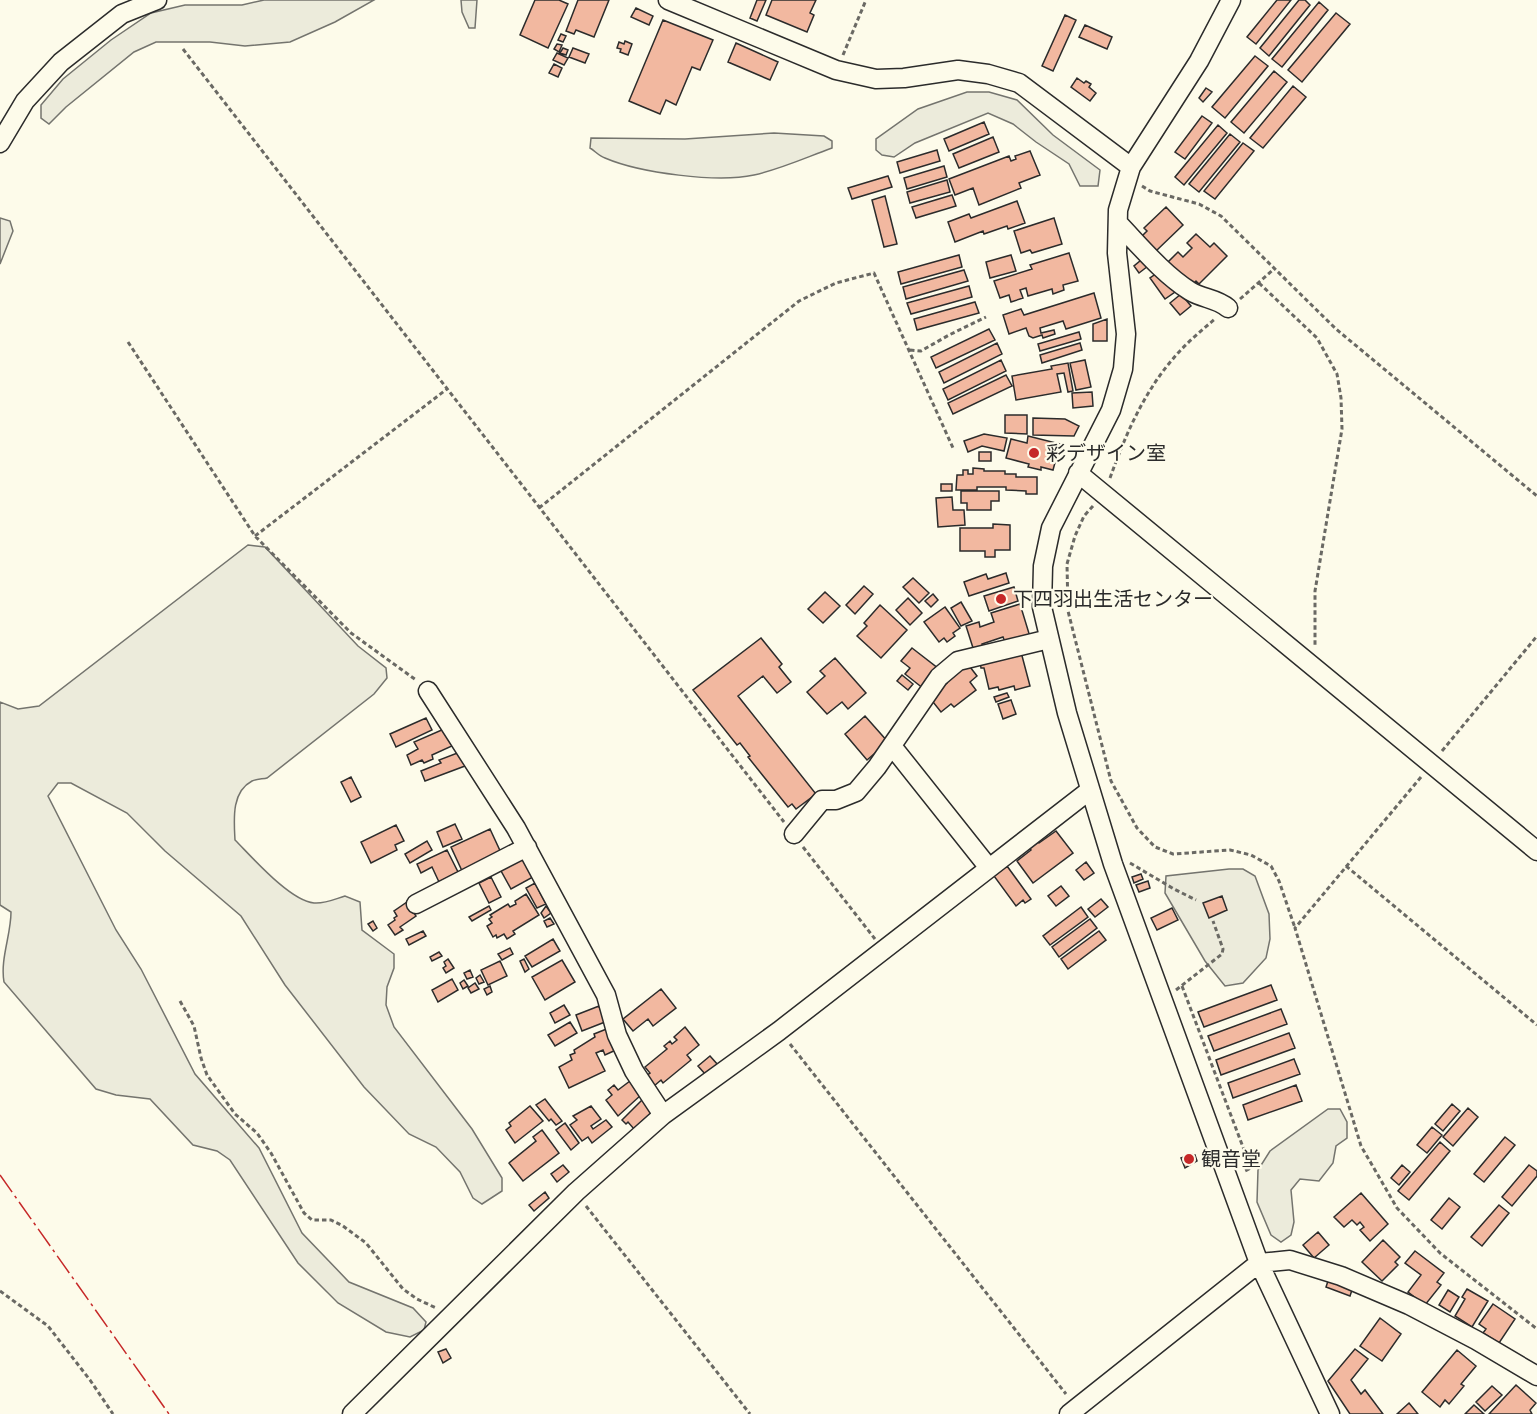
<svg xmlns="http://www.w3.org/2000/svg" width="1537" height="1414" font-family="Manrope,'Noto Sans JP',sans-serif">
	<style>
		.green { fill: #ecebdb; stroke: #74746e; stroke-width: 1.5 }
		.building { fill: #f2b8a0; stroke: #2b2b2b; stroke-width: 1.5 }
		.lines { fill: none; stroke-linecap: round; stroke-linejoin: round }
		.minor-casing { stroke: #2b2b2b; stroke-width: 21 }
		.path { stroke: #6a6964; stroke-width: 3; stroke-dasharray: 4.5 3; stroke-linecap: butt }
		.minor { stroke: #fdfbea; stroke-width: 18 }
		.power { stroke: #c62828; stroke-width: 1.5; stroke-dasharray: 21 4.5 3 4.5; stroke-linecap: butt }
		.poi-dot { fill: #c62828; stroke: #fdfbea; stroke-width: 2 }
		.labels { text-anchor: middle; stroke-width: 4.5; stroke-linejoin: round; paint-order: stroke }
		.poi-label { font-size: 20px; fill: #2b2b2b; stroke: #fdfbea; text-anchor: start }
	</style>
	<rect width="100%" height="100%" fill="#fdfbea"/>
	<path class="green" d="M264,0H374L335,22L290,42L245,46L210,42H156L134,52L66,107L49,124L41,118V105L63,79L111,40L151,13L185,5H242Z
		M461,0H477L475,28H469L462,12Z
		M967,92H989L1017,100L1053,135L1100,170L1098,186H1080L1069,164L1036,142L1013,124L988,113L915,143L894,157L882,155L876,150V139L918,109Z
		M774,133L824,136L832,141V148C807,157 781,169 754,175C717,183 640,173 605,158C599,156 595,151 590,148L591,138L685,139Z
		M0,218L10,221L13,231L0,264Z
		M248,545L265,547L358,646L386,668L387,678L374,694L267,778C263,779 256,779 252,781C231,792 234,820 235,840C252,857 290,901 314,903C325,904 335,899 345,896L360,902L362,930L394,954V968L387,987L386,1005L394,1027L472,1129L502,1178V1191L482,1204L473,1198L460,1172L436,1147L409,1134L364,1087L285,985L241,916L165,851L127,813L71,783H58L48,796L116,930L141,969L195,1074L259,1148L302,1233L349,1282L413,1308L426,1322L424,1330L410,1337L386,1332L338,1303L298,1263L230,1160L217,1151L193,1145L150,1099L116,1095L96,1089L4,982C0,959 11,935 11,912L0,905V702L18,709L39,706Z
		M1229,869H1243L1255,876L1269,914L1270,939L1266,958L1243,983L1225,986L1205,961L1165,893L1166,876Z
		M1328,1109H1340L1347,1122V1138L1336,1146L1333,1163L1319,1181L1300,1179L1291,1190L1294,1222L1291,1235L1281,1242L1271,1235L1257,1202L1258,1170L1270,1151Z"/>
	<path class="building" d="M535,0H559L568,4L548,48L520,35Z
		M578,0H609L594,37L576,30L574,34L566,31Z
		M757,0H766L757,21L750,18Z
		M772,0H816L810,13L814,15L807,32L766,15Z
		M1277,0H1291L1256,44L1247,37Z
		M1299,0H1305L1310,5L1269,56L1260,48Z
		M1319,2L1328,10L1282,67L1272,59Z
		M636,8L653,16L649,25L631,17Z
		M1336,13L1350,24L1302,82L1288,70Z
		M1065,15L1076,20L1053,71L1042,66Z
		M663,20L713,40L700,70L692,67L676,105L666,100L660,114L629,101Z
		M1085,25L1112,37L1107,49L1079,37Z
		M561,34L566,36L563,42L558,40Z
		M625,41L632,44L628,55L620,52L621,49L617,48L619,42L624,44Z
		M736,43L778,62L770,80L728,62Z
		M557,44L562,45L559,52L554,49Z
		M563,48L568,50L566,55L560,53Z
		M573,48L589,54L585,63L569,57Z
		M557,53L568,58L564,65L553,60Z
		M1255,56L1268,66L1225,118L1212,107Z
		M554,64L562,68L558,77L549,73Z
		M1274,71L1287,82L1244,133L1231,122Z
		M1077,78L1084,83L1086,81L1091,84L1089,87L1096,93L1090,101L1071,87Z
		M1293,86L1306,97L1263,148L1250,138Z
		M1206,88L1212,92L1203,102L1199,98Z
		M1202,116L1212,123L1185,159L1175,152Z
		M984,122L989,134L949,151L944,139Z
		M1218,125L1227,133L1184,185L1175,177Z
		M1230,134L1240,142L1199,192L1189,184Z
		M993,137L999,152L959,168L953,154Z
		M1243,143L1254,151L1215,199L1204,191Z
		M937,150L940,161L900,173L897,162Z
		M1030,151L1040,175L1019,183L1021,188L979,205L973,188L955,195L949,179L1009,156L1011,161L1016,159L1015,156Z
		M944,166L947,177L907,189L904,178Z
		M888,176L892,187L852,199L848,188Z
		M947,180L950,192L910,203L907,192Z
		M952,195L956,206L916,218L912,207Z
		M885,196L897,244L884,247L872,200Z
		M1017,201L1025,223L1008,229L1007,226L984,234L983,231L955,242L948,222L969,214L971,218Z
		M1166,207L1183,225L1156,251L1142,236L1147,231L1144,228Z
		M1054,218L1062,244L1032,253L1030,250L1021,253L1014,231Z
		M1196,234L1210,247L1214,243L1227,256L1199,284L1196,281L1191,287L1166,264L1178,252L1183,257L1192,248L1187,243Z
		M1069,253L1078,281L1063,285L1064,290L1053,294L1052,289L1028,296L1026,288L1020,290L1023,298L1011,302L1009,295L1000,298L994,281L1032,269L1030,265Z
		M959,255L962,267L901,284L898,272Z
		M1011,255L1016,271L990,278L986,262Z
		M1146,256L1152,263L1139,273L1134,266Z
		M964,270L968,281L906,299L903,287Z
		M1160,271L1175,292L1165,299L1150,278Z
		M969,286L972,297L911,314L907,303Z
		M1094,293L1101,318L1066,329L1063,321L1040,328L1041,333L1054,330L1055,334L1043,338L1042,335L1033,338L1029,336L1026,328L1009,334L1003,315L1021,309L1024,315Z
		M1181,294L1191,306L1180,315L1170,303Z
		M975,302L979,313L917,330L914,319Z
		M1107,319V341H1093V324Z
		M989,329L995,340L936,368L931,357Z
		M1079,332L1081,339L1040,351L1038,344Z
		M997,343L1002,354L944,383L939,372Z
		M1080,343L1082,350L1042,363L1040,355Z
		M1001,360L1006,371L948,400L943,389Z
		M1085,360L1091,387L1076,390L1070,363Z
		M1068,363L1073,391L1068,392L1064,373L1057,374L1061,392L1016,400L1012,376L1052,369L1051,366Z
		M1006,375L1012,386L953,414L948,403Z
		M1092,392L1093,406L1073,408L1072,393Z
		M1005,415H1027V434L1005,433Z
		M1033,418L1065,419L1079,426L1074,436L1033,435Z
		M984,434L1007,438L1004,451L982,446L968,452L964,441Z
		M1028,436L1060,444L1053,470L1041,467V470L1028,467L1029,464L1006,458L1011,439L1027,443Z
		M979,452H991V461H979Z
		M973,468L984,469V471H1005V474H1016V477H1037V494H1026V491L1006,490V487H977V490H956L957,475H963V470H968V474H973Z
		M941,484H952V491H941Z
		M961,491H999V501H991V510H967V503H961Z
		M952,497L953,510H964L965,525L938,527L936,498Z
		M993,524L1010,525V550H995V557H985V551H960V528H993Z
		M1006,573L1009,583L969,596L964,582L986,574L988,579Z
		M913,578L929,593L919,603L903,587Z
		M864,586L873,594L855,614L846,605Z
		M1014,587L1018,601L989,611L984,596Z
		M825,592L840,606L823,623L808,609Z
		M933,594L938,600L931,607L925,601Z
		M908,598L922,613L910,625L896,610Z
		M961,602L972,621L961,626L951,608Z
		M1020,604L1031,640L1005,642L1003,637L982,644L983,648L974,651L966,626L979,622L980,627L994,622L991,613Z
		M880,605L907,630L881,658L857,636L867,626L864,623Z
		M945,607L960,628L953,633L955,636L947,642L944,638L939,642L924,622Z
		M761,638L782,664L779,667L791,682L777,693L763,676L738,696L816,794L796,809L792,804L788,807L748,757L750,756L740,743L737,745L693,690Z
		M912,648L939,669L924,689L905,674L910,668L901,661Z
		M1021,652L1030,686L1015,690L1014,686L999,690L998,687L989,689L984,668H981L980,662Z
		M835,658L866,693L848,709L842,702L827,714L807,692L825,676L820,671Z
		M967,663L977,676L970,682L976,690L954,707L951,704L941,712L929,697L947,683L945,680Z
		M902,675L913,684L908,690L897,681Z
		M1007,693L1009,697L996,702L994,697Z
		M1011,700L1016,714L1003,719L998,704Z
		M865,716L888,742L867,760L845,734Z
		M426,718L432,730L396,747L390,734Z
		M444,729L452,746L432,755L433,759L424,763L422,760L411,765L407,755L418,749L414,742Z
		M460,752L465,766L425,781L421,771L441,763L439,760Z
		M351,777L361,797L351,802L341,782Z
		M455,824L462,839L443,847L437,832Z
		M396,825L404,841L395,845L397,850L371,863L361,842Z
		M490,829L502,855L463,873L451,847Z
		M1056,831L1073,853L1033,883L1017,861L1031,850L1029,848L1038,841L1039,843Z
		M427,841L432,850L410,863L405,854Z
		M447,850L458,872L439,882L432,867L421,873L417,864Z
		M522,857L533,877L511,889L500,869Z
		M1086,862L1094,873L1084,880L1076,870Z
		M1007,866L1031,899L1025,903L1023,900L1016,906L994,876Z
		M1141,874L1143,879L1134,883L1132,877Z
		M491,877L501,897L489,903L479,883Z
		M1148,881L1150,888L1139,892L1136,885Z
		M535,883L546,904L537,908L526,888Z
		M1061,886L1069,896L1056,906L1048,896Z
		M526,894L539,915L513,931L515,934L507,939L504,934L497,938L496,935L493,937L487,926L492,923L489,919L492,917L490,915L508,904L510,907L516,904L515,901Z
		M1222,896L1227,910L1209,918L1203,903Z
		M1101,899L1108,907L1095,917L1088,909Z
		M407,902L416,916L400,927L403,930L395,935L388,925L395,920L394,918L397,916L394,911Z
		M489,906L491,910L472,921L469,917Z
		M546,906L551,913L544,918L541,913Z
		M1081,907L1088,917L1050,945L1043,936Z
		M1172,908L1178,920L1157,930L1151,918Z
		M550,918L554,924L547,927L544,921Z
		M1090,919L1097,928L1059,957L1052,947Z
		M373,921L377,928L373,931L368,924Z
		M423,931L426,936L409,945L406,939Z
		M1099,931L1106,940L1068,969L1061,959Z
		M553,939L560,951L532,967L525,956Z
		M510,948L513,954L502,960L498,954Z
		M439,952L442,956L432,961L430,957Z
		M448,959L454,968L446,973L443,968L446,966L444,962Z
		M524,959L529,969L525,972L520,961Z
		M562,960L575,982L545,1000L532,977Z
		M500,961L507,976L488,985L481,970Z
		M470,970L473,977L467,979L464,973Z
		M480,975L484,982L479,984L476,978Z
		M452,979L458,990L438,1002L432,990Z
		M464,980L468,986L463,989L460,983Z
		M475,983L479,989L471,993L468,988Z
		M1271,985L1277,1000L1204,1027L1198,1012Z
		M490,986L492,992L487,995L484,989Z
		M661,989L676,1008L653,1026L648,1019L633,1031L623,1019Z
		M564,1005L570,1015L555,1023L550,1013Z
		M599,1006L605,1022L582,1031L576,1015Z
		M1281,1009L1287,1024L1214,1051L1208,1036Z
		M570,1022L577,1033L555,1046L548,1035Z
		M685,1027L699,1045L687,1055L691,1060L663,1083L661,1080L654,1086L646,1076L650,1073L645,1067L667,1049L664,1046L670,1041L672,1044L677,1040L674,1037Z
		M609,1028L618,1049L605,1055L603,1050L596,1053L605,1071L569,1088L559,1067L572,1060L570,1055L575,1053L574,1050L595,1037L594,1034Z
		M1289,1033L1295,1048L1221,1075L1216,1060Z
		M710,1056L718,1065L706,1075L698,1066Z
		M1294,1059L1300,1074L1233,1098L1228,1083Z
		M630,1081L641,1095L618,1116L606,1100L612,1095L608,1090L614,1085L618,1090Z
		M1296,1085L1302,1101L1248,1120L1243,1105Z
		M545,1099L562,1121L556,1125L551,1119L549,1121L536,1105Z
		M643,1099L654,1110L634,1129L628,1122L626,1124L622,1120Z
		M1452,1104L1460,1111L1443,1131L1435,1124Z
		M530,1106L543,1121L515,1143L506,1130L511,1126L509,1123Z
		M591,1106L601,1119L591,1126L593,1129L606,1120L612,1127L592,1143L588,1137L582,1141L570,1125L577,1120L573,1116Z
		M1468,1108L1478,1117L1453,1146L1443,1137Z
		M565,1123L579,1143L571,1150L556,1130Z
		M1432,1127L1442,1135L1427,1153L1417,1145Z
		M542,1130L559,1153L523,1181L509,1163L536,1141L533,1137Z
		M1505,1137L1515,1145L1484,1182L1474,1174Z
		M1440,1142L1450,1151L1409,1200L1398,1191Z
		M1192,1154L1193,1156L1195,1155L1197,1161L1185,1168L1181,1158Z
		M563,1165L569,1172L557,1182L551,1174Z
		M1402,1165L1410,1172L1399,1185L1391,1178Z
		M1529,1165L1537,1171V1176L1512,1206L1502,1197Z
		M545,1192L549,1198L534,1211L529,1205Z
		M1361,1193L1388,1224L1370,1241L1360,1230L1364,1227L1360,1222L1357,1225L1352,1220L1344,1227L1334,1217Z
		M1449,1198L1460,1207L1442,1229L1431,1220Z
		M1499,1205L1509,1213L1482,1246L1471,1237Z
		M1318,1232L1329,1245L1314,1258L1303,1245Z
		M1383,1240L1400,1257L1395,1262L1398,1265L1382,1281L1362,1262Z
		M1415,1251L1444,1273L1437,1282L1441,1285L1425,1305L1408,1292L1421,1275L1405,1263Z
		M1329,1278L1353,1287L1350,1296L1326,1287Z
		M1467,1289L1488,1301L1472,1327L1455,1316L1465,1299L1462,1297Z
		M1448,1290L1459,1297L1450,1312L1439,1305Z
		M1493,1304L1515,1319L1499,1343L1483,1333L1486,1329L1479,1324Z
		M1380,1318L1401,1334L1382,1361L1360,1346Z
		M446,1349L451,1358L443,1363L438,1352Z
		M1355,1349L1368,1359L1351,1380L1361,1394L1365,1390L1383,1414H1350L1328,1381Z
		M1457,1350L1476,1366L1461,1384L1464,1386L1449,1404L1445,1400L1440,1407L1422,1392Z
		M1516,1385L1536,1403L1530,1410L1532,1414H1489Z
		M1492,1386L1502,1395L1485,1411L1476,1402Z
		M1409,1403L1418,1414H1397Z
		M1474,1405L1484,1414H1465Z"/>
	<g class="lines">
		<defs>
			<path id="minor" d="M668,0L836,70L876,79L904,78L958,70L988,74L1019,83L1131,167
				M1231,0L1199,61L1131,167L1118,210L1117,253L1126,334L1123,369L1111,410L1051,528L1043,566L1042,607L1067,713L1113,864L1259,1263L1330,1414
				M0,143L25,101L61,62L122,14L157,0
				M1118,223C1140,246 1163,274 1190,291C1203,299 1216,298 1228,308
				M1078,473L1537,851
				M428,691L516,828L606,995L617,1035L634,1071L663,1115
				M892,746L989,868
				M794,834L822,800H836L856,792L877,767L939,677L958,661L1049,639
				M416,904L527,847
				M352,1414L576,1192L663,1115L779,1031L1090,790
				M1069,1414L1259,1263L1290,1260L1341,1276L1409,1305L1476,1340L1537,1376"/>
		</defs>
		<use href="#minor" class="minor-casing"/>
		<path class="path" d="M183,49L784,822
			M843,55L866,0
			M1142,186L1150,191L1199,204L1221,216L1336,329L1537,496
			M1259,283L1317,338L1337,374L1341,398L1342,429L1315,591V646
			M1240,299L1274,269
			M128,342L255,536L351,633L416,680
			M910,350L921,351L949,335L986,317
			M1110,478C1125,436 1143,394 1172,360C1185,344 1201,331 1216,318
			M1093,506L1084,516L1075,536L1067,564L1068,611L1111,781L1137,828L1155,847L1173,854L1230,850L1251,855L1271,866L1279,881L1295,928
			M539,508L799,301L836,283L874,273L953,448
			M255,536L447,389
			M1442,751L1537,636
			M1421,777L1295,928L1361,1146L1397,1208L1440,1253L1537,1329
			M803,847L875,939
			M1130,863L1174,889L1196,900
			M1346,866L1537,1025
			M1182,986L1249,1163V1169L1243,1172
			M1176,990L1222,954L1223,949L1213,921
			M180,1001L194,1026L201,1058L207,1075L235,1114L257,1133L271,1153L304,1213L312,1220H331L343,1226L366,1243L403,1289L417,1299L436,1308
			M790,1044L1066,1394
			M586,1206L750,1414
			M0,1291L48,1326L90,1380L113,1414"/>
		<use href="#minor" class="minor"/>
		<path class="power" d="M0,1175L169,1414"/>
	</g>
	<g class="poi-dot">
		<circle cx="1034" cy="453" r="6"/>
		<circle cx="1001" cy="599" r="6"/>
		<circle cx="1189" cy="1159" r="6"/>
	</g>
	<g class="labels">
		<g class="poi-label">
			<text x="1046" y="460">彩デザイン室</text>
			<text x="1013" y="606">下四羽出生活センター</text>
			<text x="1201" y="1166">観音堂</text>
		</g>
	</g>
</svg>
